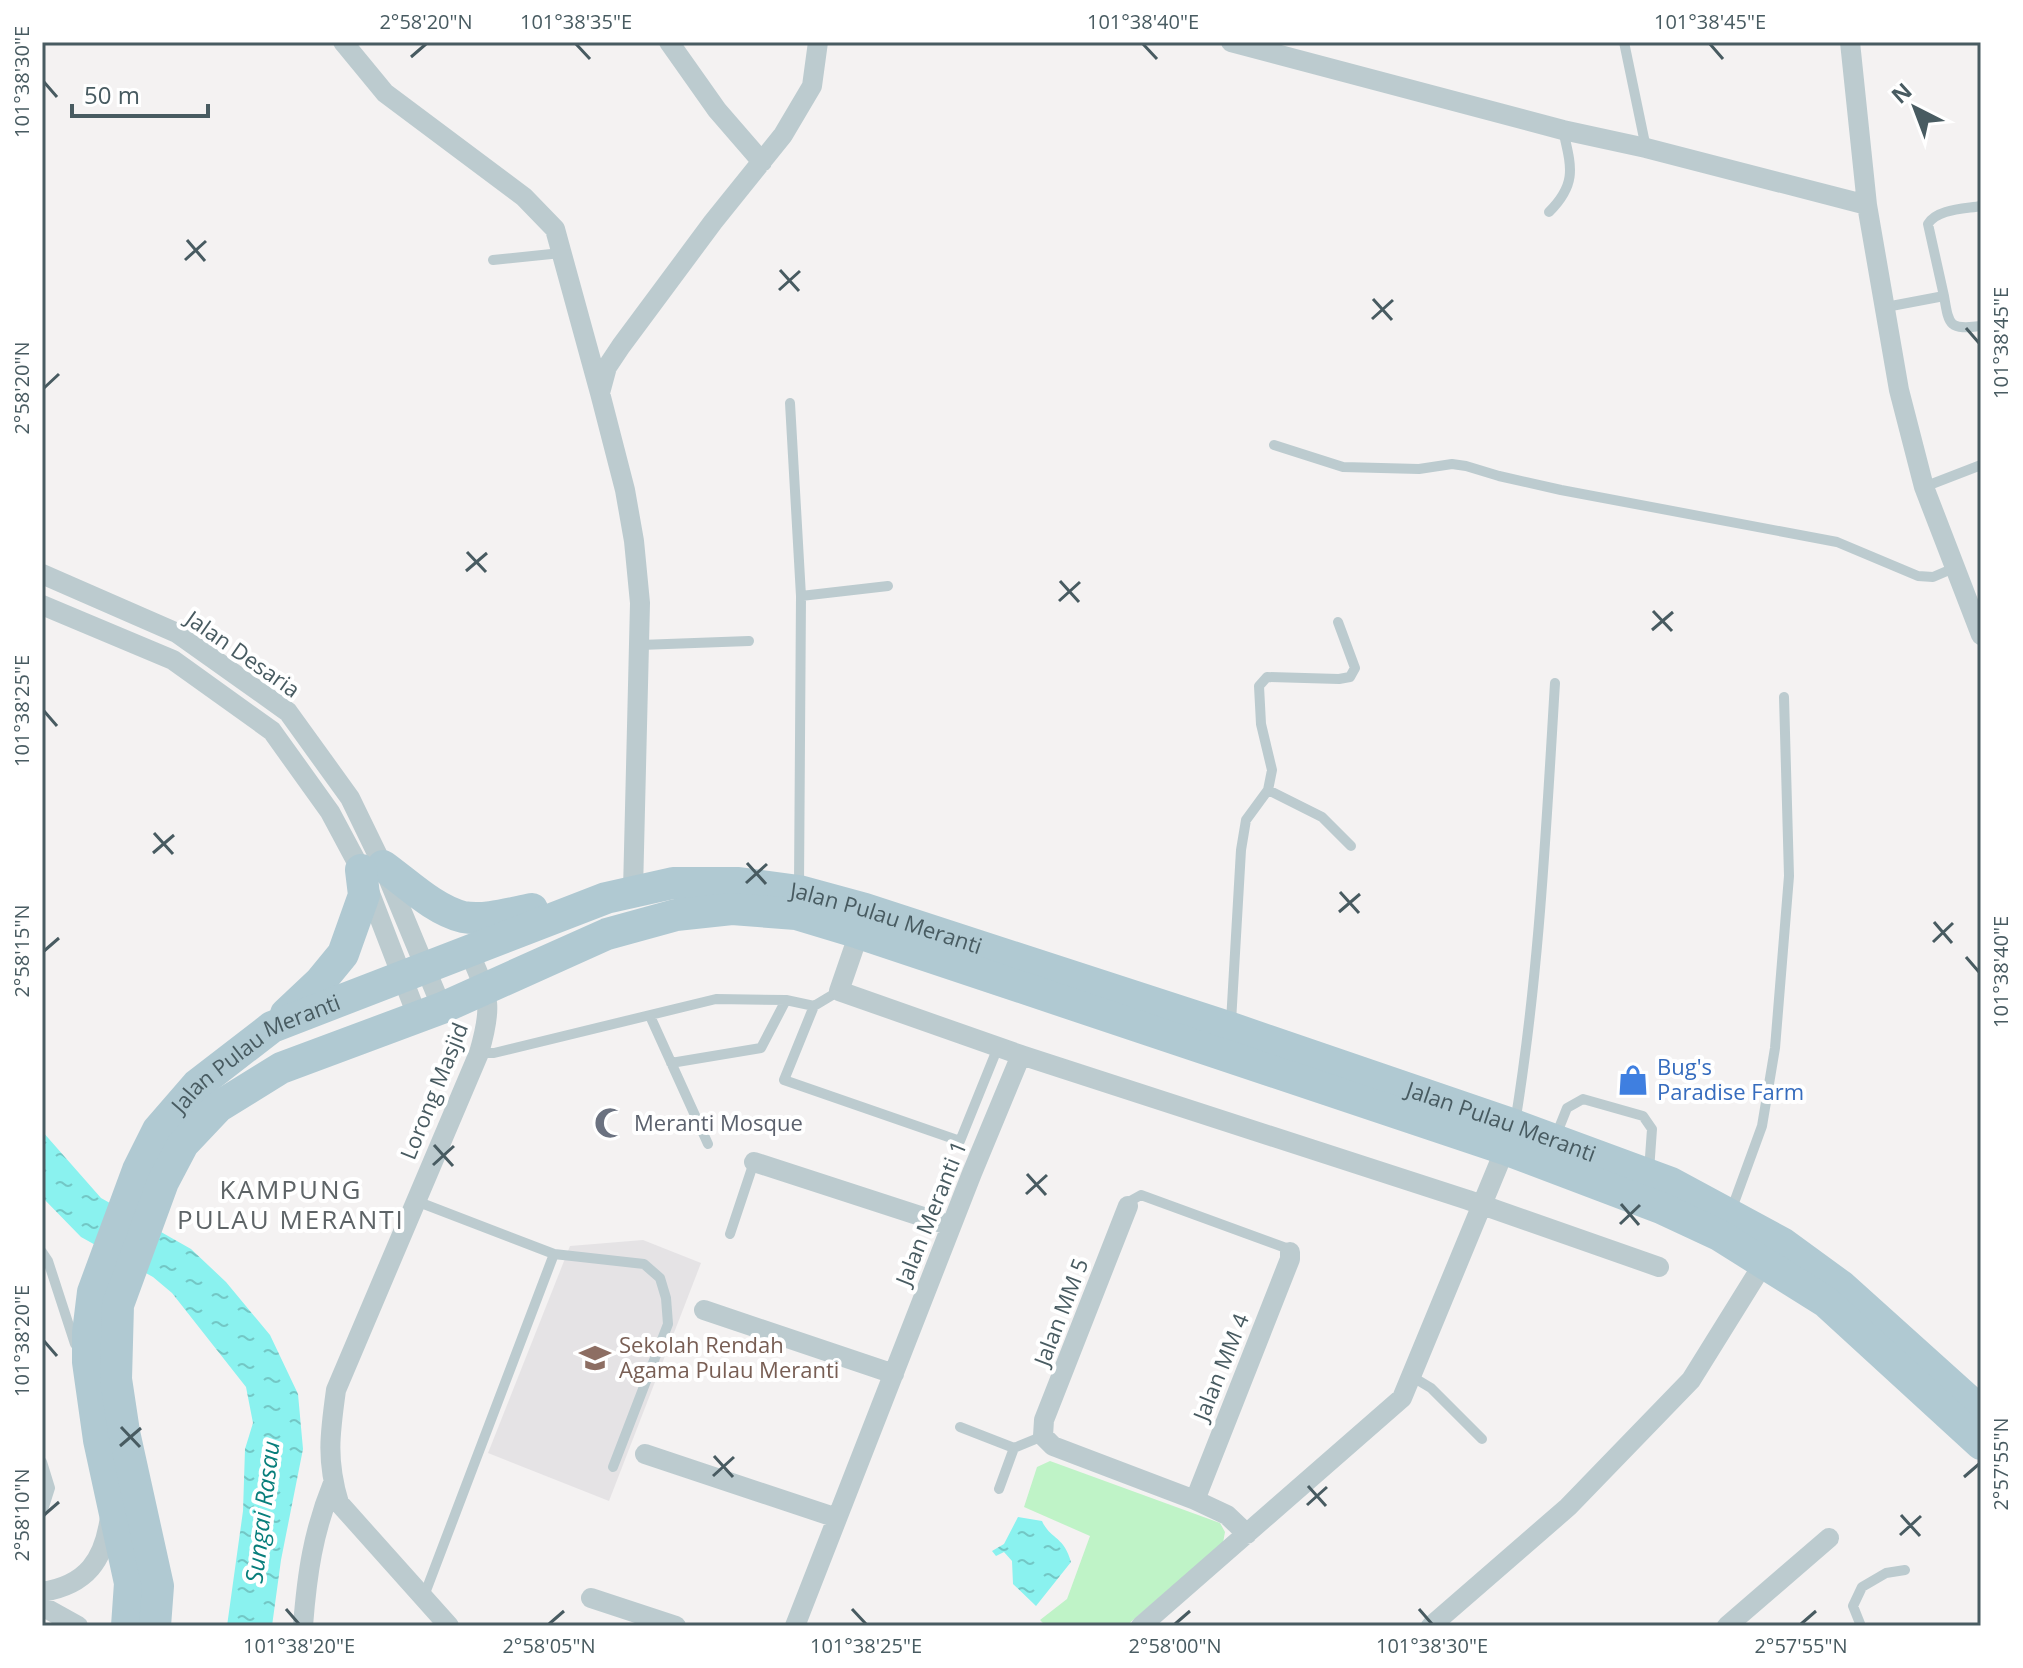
<svg xmlns="http://www.w3.org/2000/svg" width="2023" height="1668" font-family="'Open Sans',sans-serif">
	<style>
		.education { fill: #e5e3e5 }
		.green { fill: #bff3c7 }
		.water { fill: url(#water-ripples) }
		.lines { fill: none; stroke-linecap: round; stroke-linejoin: round }
		.lane { stroke: #bccbcf; stroke-width: 10 }
		.street { stroke: #bccbcf; stroke-width: 20 }
		.primary { stroke: #b0c9d2; stroke-width: 32 }
		.ticks { fill: none; stroke: #485b61; stroke-width: 3 }
		.labels { text-anchor: middle; stroke-width: 8; stroke-linejoin: round; paint-order: stroke }
		.street-label { font-size: 22px; fill: #485b61; stroke: #fff }
		.shop-label { font-size: 22px; fill: #366cbe; stroke: #fff; text-anchor: start }
		.worship-label { font-size: 22px; fill: #5b616d; stroke: #fff; text-anchor: start }
		.education-label { font-size: 22px; fill: #785e54; stroke: #fff; text-anchor: start }
		.water-label { font-size: 24px; font-style: italic; fill: #087e7b; stroke: #fff }
		.quarter-label { font-size: 26px; letter-spacing: 2px; fill: #5e6467; stroke: #fff }
		.neatline { fill: none; stroke: #485b61; stroke-width: 3 }
		.ticks-label { font-size: 20px; text-anchor: middle; fill: #485b61 }
	</style>
	<defs>
		<pattern id="water-ripples" width="26" height="14" patternUnits="userSpaceOnUse" patternTransform="scale(2)"><rect width="26" height="14" fill="#8af2ef"/><path d="M2 4q2-2 4 0t4 0M15 11q2-2 4 0t4 0" fill="none" stroke="#73c7c5"/></pattern>
	</defs>
	<rect width="100%" height="100%" fill="#f4f2f2"/>
	<path class="education" d="M643,1240L701,1263L609,1501L488,1453L570,1246Z"/>
	<path class="green" d="M1050,1461L1220,1523L1225,1532L1223,1543L1126,1626H1046L1040,1620L1067,1599L1090,1536L1024,1507L1037,1467Z"/>
	<path class="water" d="M42,1131L101,1198L191,1249L226,1282L270,1335L298,1394L303,1449L281,1560L272,1626H227L243,1511L245,1449L253,1423L246,1387L172,1293L153,1277L81,1237L42,1197Z
		M1018,1517L1042,1521C1050,1539 1064,1536 1071,1562L1036,1606L1013,1584L1012,1561L1004,1552L996,1556L992,1551L1004,1544Z"/>
	<g class="lines">
		<path class="lane" d="M1624,42L1646,148
			M1549,212C1578,183 1571,166 1563,130
			M493,260L561,253
			M1944,296L1928,224C1937,209 1964,209 1981,206
			M1886,307L1944,296C1949,326 1949,330 1981,326
			M790,403L801,596L799,885
			M1274,445L1343,467L1419,469L1452,464L1466,466L1499,476L1561,490L1837,542L1918,576L1933,577L1954,568
			M1924,487L1981,465
			M801,596L888,586
			M640,645L749,641
			M1268,790L1322,817L1351,846
			M814,1006L784,1080L960,1141L998,1047
			M650,1016L708,1144
			M1231,1022L1241,850L1246,820L1268,790L1272,770L1261,724L1259,686L1267,677L1339,679L1350,677L1355,668L1338,622
			M479,1053H494L716,999L786,1000L814,1006L839,991
			M671,1063L761,1048L786,1000
			M1515,1123C1539,977 1546,830 1555,683
			M1555,1138L1567,1108L1583,1099L1643,1116L1652,1129L1649,1171
			M416,1201L554,1254L644,1264L660,1278L666,1298L668,1324L613,1467
			M1128,1206L1132,1200L1141,1195L1286,1248L1290,1252
			M1731,1211L1762,1126L1775,1048L1789,876L1784,697
			M730,1234L754,1162
			M42,1252L48,1261L75,1344
			M1411,1376L1431,1388L1482,1439
			M960,1427L1014,1448
			M42,1462L50,1488L42,1513
			M999,1489L1014,1448L1043,1436
			M424,1596L554,1254
			M1861,1626L1853,1606L1862,1587L1886,1573L1905,1570"/>
		<path class="street" d="M343,42L385,93L524,197L555,229L600,393
			M669,42L717,110L762,162
			M1231,42L1563,130L1646,148L1867,205
			M1850,42L1867,205L1899,390L1924,487L1981,635
			M42,574L177,633L288,712L350,798L383,866L442,1008
			M42,605L173,660L272,731L330,812L361,870L418,1018
			M633,891L640,603L634,541L625,490L600,393L607,367L621,346L713,222L783,135L812,86L818,42
			M1021,1055L1468,1200L1659,1267
			M754,1162L951,1226
			M1128,1206L1044,1420L1043,1436L1053,1446L1195,1500L1227,1515L1247,1534
			M704,1310L894,1374
			M645,1454L837,1518
			M1195,1500L1290,1259V1252
			M42,1592C87,1585 104,1560 110,1517
			M591,1598L676,1626
			M42,1606L78,1626
			M303,1626C307,1574 313,1532 333,1483
			M449,1626L339,1503C326,1460 330,1433 336,1390L479,1053C494,1001 488,997 468,949
			M795,1626L972,1173L1021,1055L839,991L859,933
			M1141,1626L1402,1398L1505,1149
			M1431,1626L1568,1507L1691,1380L1765,1261
			M1727,1626L1829,1538"/>
		<g class="primary">
			<path d="M383,866C407,883 434,910 463,917C485,921 511,913 532,909"/>
			<path d="M286,1014L320,982L343,954L364,895L361,870"/>
			<path id="s1" d="M127,1626L130,1583L99,1440L88,1362V1333L93,1292L138,1170L158,1130L197,1085L272,1027L606,898L673,883H739L799,891L865,909L1231,1028L1514,1125L1671,1183L1782,1243L1841,1286L1981,1412"/>
			<path d="M155,1626L158,1586L124,1432L116,1379L118,1305L163,1182L183,1144L218,1107L281,1068L442,1008L607,934L676,915L732,909L796,914L859,933L1505,1149L1661,1208L1719,1235L1826,1302L1981,1444"/>
		</g>
	</g>
	<path class="ticks" d="M576,44L590,59M1143,44L1157,59M1710,44L1723,59M411,57L426,44M44,82L57,97M187,240L205,261M185,260L206,241M780,270L799,291M779,290L800,271M1373,299L1392,320M1372,319L1393,300M1966,328L1979,343M44,388L59,374M467,552L486,572M466,571L487,553M1060,581L1079,602M1059,601L1080,582M1653,611L1672,631M1652,630L1673,612M44,711L57,726M154,833L173,854M153,853L174,835M747,863L766,884M746,883L767,864M1340,892L1359,913M1339,912L1360,894M1934,922L1952,943M1933,942L1953,923M44,951L59,938M1966,957L1979,972M434,1145L453,1166M433,1165L454,1146M1027,1174L1046,1195M1026,1194L1047,1175M1621,1204L1639,1225M1620,1224L1640,1205M44,1341L57,1356M121,1427L140,1447M120,1446L141,1428M714,1456L733,1477M713,1476L734,1457M1964,1477L1979,1464M1308,1486L1326,1506M1307,1505L1327,1487M44,1515L59,1502M1901,1515L1920,1536M1900,1535L1921,1516M286,1609L299,1624M852,1609L866,1624M1419,1609L1432,1624M549,1624L564,1611M1175,1624L1190,1611M1801,1624L1816,1611"/>
	<defs>
		<symbol id="shop-bare" viewBox="-9 -9 18 18"><path d="M-5-2.5h2.3a2.7 3.5 0 0 1 5.4 0H5L5.5 6h-11ZM-1.5-2.5h3a1.5 2.3 0 0 0-3 0Z" fill="#3f7fe0" stroke="#fff" stroke-width="2.5" paint-order="stroke"/></symbol>
		<symbol id="mosque-bare" viewBox="-9 -9 18 18"><path d="M3.5-4.9A6 6 0 1 0 3.5 4.9A5 5 0 1 1 3.5-4.9Z" fill="#6b7280" stroke="#fff" stroke-width="2.5" paint-order="stroke"/></symbol>
		<symbol id="school-bare" viewBox="-9 -9 18 18"><path d="M0-5L7-2L0 1L-7-2ZM-4 1L0 2.5L4 1V4Q0 6-4 4Z" fill="#8d6e63" stroke="#fff" stroke-width="2.5" paint-order="stroke"/></symbol>
	</defs>
	<g fill-rule="evenodd">
		<use href="#shop-bare" x="1611" y="1058" width="44" height="44"/>
		<use href="#mosque-bare" x="588" y="1101" width="44" height="44"/>
		<use href="#school-bare" x="573" y="1336" width="44" height="44"/>
	</g>
	<g class="labels">
		<g class="street-label">
			<text transform="translate(243 654) rotate(35)" y="8">Jalan Desaria</text>
			<text dy="8" stroke="none"><textPath href="#s1" startOffset="1312">Jalan Pulau Meranti</textPath></text>
			<text dy="8" stroke="none"><textPath href="#s1" startOffset="640">Jalan Pulau Meranti</textPath></text>
			<text transform="translate(434 1091) rotate(-68)" y="8">Lorong Masjid</text>
			<text dy="8" stroke="none"><textPath href="#s1" startOffset="1960">Jalan Pulau Meranti</textPath></text>
			<text transform="translate(931 1213) rotate(-68)" y="8">Jalan Meranti 1</text>
			<text transform="translate(1061 1312) rotate(-69)" y="8">Jalan MM 5</text>
			<text transform="translate(1221 1367) rotate(-68)" y="8">Jalan MM 4</text>
		</g>
		<g class="shop-label">
			<text x="1657" y="1075">Bug's<tspan x="1657" dy="25">Paradise Farm</tspan></text>
		</g>
		<g class="worship-label">
			<text x="634" y="1131">Meranti Mosque</text>
		</g>
		<g class="education-label">
			<text x="619" y="1353">Sekolah Rendah<tspan x="619" dy="25">Agama Pulau Meranti</tspan></text>
		</g>
		<g class="water-label">
			<text transform="translate(263 1512) rotate(-83)" y="8">Sungai Rasau</text>
		</g>
		<g class="quarter-label">
			<text x="291" y="1199">KAMPUNG<tspan x="291" dy="30">PULAU MERANTI</tspan></text>
		</g>
	</g>
	<rect width="2023" height="1668" fill="none" stroke="#ffffff" stroke-width="88"/>
	<g transform="translate(1915 108) rotate(318)" stroke="#ffffff" stroke-width="6" paint-order="stroke">
	<path d="M0-6L14 30L0 20L-14 30Z" fill="#485b61"/>
	<text y="-12" font-size="22" font-weight="bold" text-anchor="middle" fill="#485b61">N</text>
	</g>
	<path d="M72 104v12h136v-12" fill="none" stroke="#485b61" stroke-width="4"/>
	<text x="84" y="104" font-size="24" fill="#485b61" stroke="#ffffff" stroke-width="6" paint-order="stroke">50 m</text>
	<rect x="44" y="44" width="1935" height="1580" class="neatline"/>
	<g class="ticks-label">
		<text x="426" y="29">2°58'20"N</text>
		<text x="576" y="29">101°38'35"E</text>
		<text x="1143" y="29">101°38'40"E</text>
		<text x="1710" y="29">101°38'45"E</text>
		<text transform="translate(22 82) rotate(-90)" y="7">101°38'30"E</text>
		<text transform="translate(2001 343) rotate(-90)" y="7">101°38'45"E</text>
		<text transform="translate(22 388) rotate(-90)" y="7">2°58'20"N</text>
		<text transform="translate(22 711) rotate(-90)" y="7">101°38'25"E</text>
		<text transform="translate(22 951) rotate(-90)" y="7">2°58'15"N</text>
		<text transform="translate(2001 972) rotate(-90)" y="7">101°38'40"E</text>
		<text transform="translate(22 1341) rotate(-90)" y="7">101°38'20"E</text>
		<text transform="translate(2001 1464) rotate(-90)" y="7">2°57'55"N</text>
		<text transform="translate(22 1515) rotate(-90)" y="7">2°58'10"N</text>
		<text x="299" y="1653">101°38'20"E</text>
		<text x="549" y="1653">2°58'05"N</text>
		<text x="866" y="1653">101°38'25"E</text>
		<text x="1175" y="1653">2°58'00"N</text>
		<text x="1432" y="1653">101°38'30"E</text>
		<text x="1801" y="1653">2°57'55"N</text>
	</g>
</svg>
